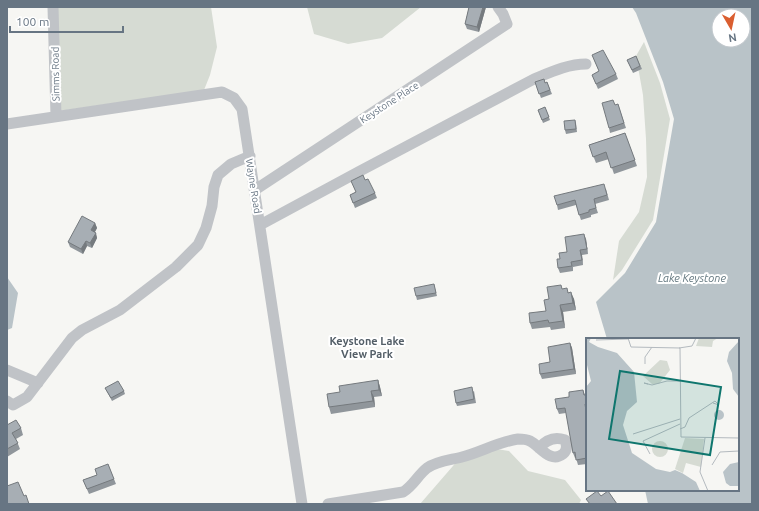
<svg xmlns="http://www.w3.org/2000/svg" width="759" height="511" font-family="Ubuntu,sans-serif">
	<style>
		.green { fill: #d6dbd3 }
		.water { fill: #b9c3c8; fill-rule: evenodd }
		.lines { fill: none; stroke-linecap: round; stroke-linejoin: round }
		.minor { stroke: #c0c3c7; stroke-width: 11 }
		.wall { fill: #90969b }
		.shaded-wall { fill: #757a7e }
		.building { fill: #a7aeb4; stroke: #757a7e }
		.labels { text-anchor: middle; stroke-width: 4; stroke-linejoin: round; paint-order: stroke }
		.street-label { font-size: 10px; fill: #677583; stroke: #fff }
		.water-label { font-size: 11px; font-style: italic; fill: #63777f; stroke: #fff }
		.neighbourhood-label { font-size: 11px; font-weight: bold; fill: #545f68; stroke: #fff }
		.inset-road { fill: none; stroke: #b4babf; stroke-width: 1 }
		.view { fill: #0f766e; fill-opacity: 0.15; stroke: #0f766e; stroke-width: 2 }
		.inset-edge { fill: none; stroke: #677583; stroke-width: 2 }
	</style>
	<rect width="100%" height="100%" fill="#f6f6f3"/>
	<path class="green" d="M57,7H211L217,47L210,75L204,90L60,111Z
		M307,7H421L382,38L348,44L314,34Z
		M644,42L660,83L670,119L653,220L622,270L613,280L619,241L639,212L647,177L646,139L643,95L636,56Z
		M484,447L509,451L528,471L565,480L581,500L579,504H420L459,459Z"/>
	<path class="water" d="M632,7H752V504H648L645,490H738V339H607L596,302L625,273L656,222L674,119L663,82L636,13ZM719,16H743V40H719Z
		M7,277L18,293L12,328L7,330Z"/>
	<g class="lines">
		<path class="minor" d="M53,7L56,116
			M7,124L222,92L234,98L242,109L302,504
			M255,190L507,24L503,14L498,7
			M260,225L360,171L534,79C551,72 568,64 586,64
			M7,370L38,383
			M7,401L13,405L27,397L72,338L82,330L120,310L176,267L198,245L206,228L212,206L214,187L218,175L231,164L250,156
			M328,504L403,492C413,486 418,475 427,468C437,461 451,460 462,457C481,452 498,442 518,439C521,439 526,439 530,441C540,446 550,464 563,454C568,450 567,445 565,440C554,436 546,440 539,448"/>
	</g>
	<path class="wall" d="M469,7H486L479,32L467,29L465,24Z
		M592,55L616,74L618,79L598,89L592,75L599,71Z
		M636,56L642,69L633,73L627,60Z
		M535,82L545,83L547,82L552,94L541,98Z
		M618,104L626,128L610,133L609,128L615,105Z
		M545,107L550,120L543,123L538,110Z
		M575,120L576,123L577,132L566,134L565,130Z
		M625,133L637,166L614,174L609,159L596,163L589,145Z
		M365,180L375,193L377,198L355,208L350,195L356,192L351,181Z
		M606,189L609,200L595,204L598,213L591,215V217L581,220L576,205L558,210L557,205Z
		M95,223L97,228L95,232L97,238L92,248L87,246L83,254L70,247L68,242Z
		M586,239L588,254L582,255L583,265L573,267V271L560,273L558,268L560,259L567,252Z
		M434,284L437,296L417,300L416,296Z
		M563,289L569,293L574,299L576,310L563,312L565,328L551,330L550,327L532,329L530,323L546,311L549,299Z
		M570,343L572,348L576,374L542,379L540,374L550,362Z
		M378,380L380,387L382,396L374,397L375,407L331,414L329,407L340,392Z
		M105,388L124,391L125,394L112,401Z
		M583,390L585,395H587V464L578,465L576,458H575L573,453L566,413L559,414L557,409L569,397Z
		M474,391L476,403L457,406L456,403Z
		M7,425L21,428L23,435L16,439L20,449L7,457Z
		M108,464L116,484L89,494L83,480L97,475Z"/>
	<path class="shaded-wall" d="M483,7H486L479,32L477,27Z
		M95,223L97,228L93,235L91,230Z
		M96,233L97,238L92,248L90,243Z
		M584,234L586,239L588,254Z
		M86,241L87,246L83,254L81,249Z
		M580,250L582,255L583,265Z
		M571,292L574,299L576,310L573,303Z
		M560,305L563,312L565,328L563,321Z
		M570,343L572,348L576,374L574,369Z
		M378,380L380,387L382,396L379,390Z
		M371,391L374,397L375,407L373,401Z"/>
	<path class="building" d="M469,7H483L477,27L465,24Z
		M603,50L616,74L596,84L592,75L599,71L592,55Z
		M636,56L640,66L632,70L627,60Z
		M544,79L545,83L547,82L550,90L539,94L535,82Z
		M613,100L615,105L618,104L624,123L609,128L602,103Z
		M545,107L549,117L542,120L538,110Z
		M575,120L576,129L565,130L564,121Z
		M625,133L635,160L611,168L606,152L593,157L589,145Z
		M363,175L365,180L368,179L375,193L353,203L350,195L356,192L351,181Z
		M604,184L607,195L594,199L596,208L589,210V212L579,215L575,200L557,205L554,196Z
		M82,216L95,223L91,230L96,233L90,243L86,241L81,249L68,242Z
		M584,234L587,249L580,250L582,260L571,262L572,266L558,268L557,259H560L559,253L567,252L565,237Z
		M434,284L436,293L416,296L414,288Z
		M561,285L562,289L567,288L568,293L571,292L573,303L560,305L563,321L549,323L548,320L530,323L529,313L546,311L544,300L549,299L547,287Z
		M570,343L574,369L540,374L539,364L550,362L548,347Z
		M378,380L379,390L371,391L373,401L329,407L327,394L340,392L339,386Z
		M118,381L124,391L111,398L105,388Z
		M472,387L474,399L456,403L454,391Z
		M583,390L584,395H587V404H585L587,418V458L576,460L575,452L573,453L565,408L557,409L555,399L569,397V392Z
		M16,420L21,428L12,433L18,443L7,449V425Z
		M108,464L114,479L87,489L83,480L97,475L95,469Z
		M18,482L24,496L26,495L29,504H7V486Z
		M597,491L601,496L608,491L617,504H590L586,499Z"/>
	<g class="labels">
		<g class="street-label">
			<text transform="translate(55 74) rotate(-91)" y="4">Simms Road</text>
			<text transform="translate(389 102) rotate(-33)" y="4">Keystone Place</text>
			<text transform="translate(254 186) rotate(81)" y="4">Wayne Road</text>
		</g>
		<g class="water-label">
			<text x="692" y="282">Lake Keystone</text>
		</g>
		<g class="neighbourhood-label">
			<text x="367" y="345">Keystone Lake<tspan x="367" dy="13">View Park</tspan></text>
		</g>
	</g>
	<g transform="translate(586 338)">
		<rect width="153" height="153" fill="#f6f6f3"/>
		<path d="M113,0H132L127,3L126,9L110,8ZM74,22L81,23L84,32L73,46H66L57,38ZM99,100L118,101L115,129L100,125L97,135L89,131ZM66 111a8 8 0 1 1 16 0a8 8 0 1 1-16 0Z" fill="#d6dbd3"/>
		<path d="M0,0H5L3,4L12,9L31,15L48,34L51,64L41,73L37,87L46,115L70,131L84,134L89,132L96,135L110,144L114,153H0V49L5,43L0,23ZM153,3V59L147,51L146,35L141,23L143,14ZM128 77a5 5 0 1 1 10 0a5 5 0 1 1-10 0ZM153,124V148H144L140,145L137,134L144,126Z" fill="#b9c3c8"/>
		<path class="inset-road" d="M42,0L45,9L94,10L95,99L153,100M10,2L42,1M93,10L106,8L110,0M59,26V19L66,9M62,46L58,45L66,47L81,43H94M94,91L99,89L103,80L129,63L133,67L127,65M47,96L94,81M119,100L114,134L122,153M64,116L57,103L94,86M126,127L134,114L153,113"/>
		<path class="view" d="M34,33L135,49L124,117L23,101Z"/>
		<rect width="153" height="153" class="inset-edge"/>
	</g>
	<rect width="759" height="511" fill="none" stroke="#677583" stroke-width="16"/>
	<g transform="translate(731 28) rotate(171)"><circle r="19" fill="#ffffff" stroke="#c2c8cd"/>
	<path d="M0-3L7 15L0 10L-7 15Z" fill="#da5e30"/>
	<text y="-6" font-size="11" font-weight="bold" text-anchor="middle" fill="#677583">N</text>
	</g>
	<path d="M10 26v6h113v-6" fill="none" stroke="#677583" stroke-width="2"/>
	<text x="16" y="26" font-size="12" fill="#677583" stroke="#ffffff" stroke-width="3" paint-order="stroke">100 m</text>
</svg>
